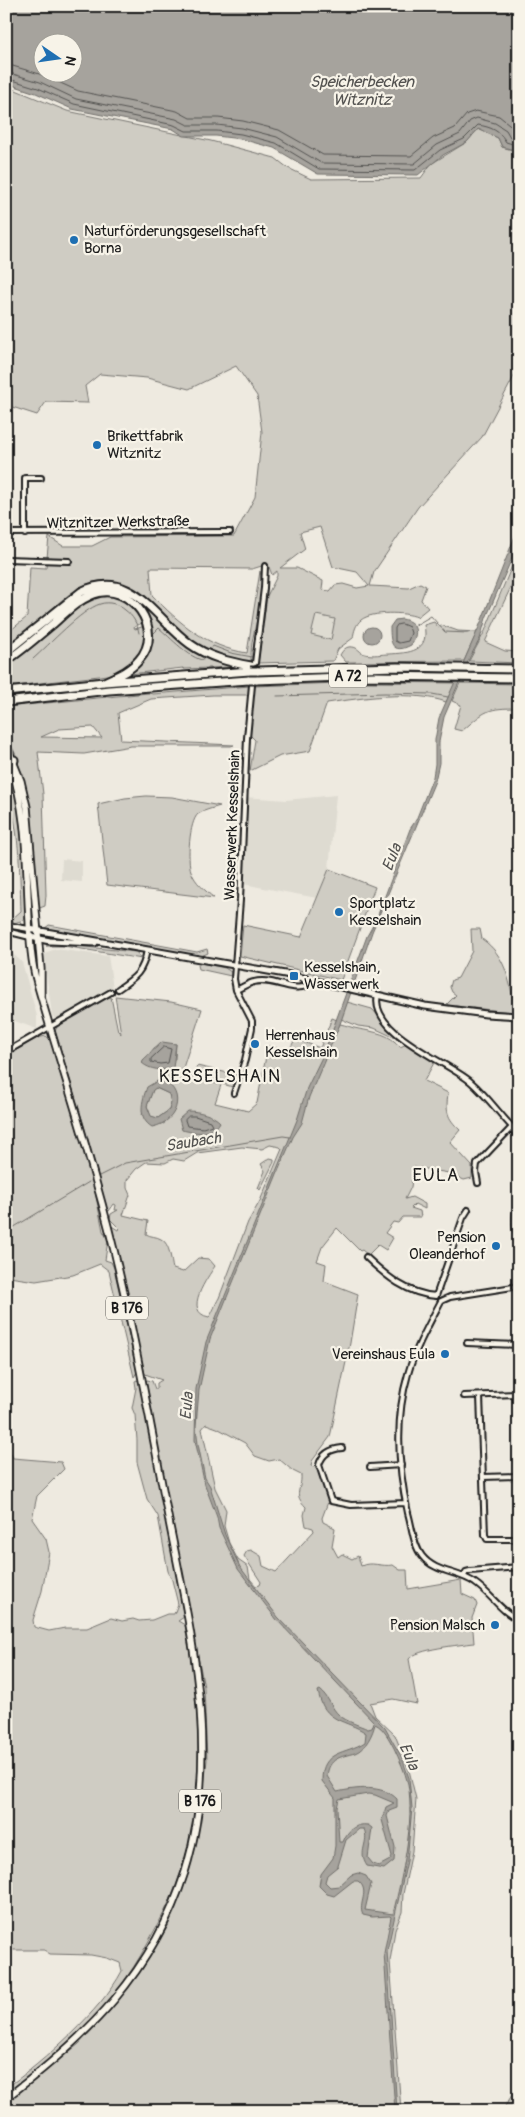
<svg xmlns="http://www.w3.org/2000/svg" width="525" height="2117" font-family="Pangolin,sans-serif">
	<style>
		.built { fill: #dedbd1 }
		.green { fill: #cfccc3; stroke: #767470; fill-rule: evenodd }
		.water { fill: #a6a39d; stroke: #6f6d69; fill-rule: evenodd }
		.lines { fill: none; stroke-linecap: round; stroke-linejoin: round }
		.shore { stroke: #535250; stroke-width: 1 }
		.stream { stroke: #6f6d69; stroke-width: 1 }
		.street-tunnel { stroke: #c4c1b9; stroke-width: 4; stroke-dasharray: 4 2; stroke-linecap: butt }
		.street-casing { stroke: #1c1c1c; stroke-width: 8 }
		.secondary-casing { stroke: #1c1c1c; stroke-width: 9 }
		.primary-casing { stroke: #1c1c1c; stroke-width: 9 }
		.highway-casing { stroke: #1c1c1c; stroke-width: 11 }
		.street { stroke: #f7f3e8; stroke-width: 4 }
		.secondary { stroke: #f7f3e8; stroke-width: 5 }
		.primary { stroke: #f7f3e8; stroke-width: 5.5 }
		.highway { stroke: #f7f3e8; stroke-width: 7 }
		.highway-bridge-casing { stroke: #1c1c1c; stroke-width: 11; stroke-linecap: butt }
		.highway-bridge { stroke: #f7f3e8; stroke-width: 7 }
		.poi-dot { fill: #1f6fb2; stroke: #f7f3e8; stroke-width: 2 }
		.labels { text-anchor: middle; stroke-width: 4.5; stroke-linejoin: round; paint-order: stroke }
		.shield { fill: #f7f3e8; stroke: #5e5c59; stroke-width: 1 }
		.shield-label { font-size: 14px; font-weight: bold; fill: #1c1c1c }
		.poi-label { font-size: 15px; fill: #1c1c1c; stroke: #f7f3e8; text-anchor: start }
		.street-label { font-size: 15px; fill: #1c1c1c; stroke: #f7f3e8 }
		.water-label { font-size: 16px; font-style: italic; fill: #535250; stroke: #f7f3e8 }
		.quarter-label { font-size: 18px; letter-spacing: 1px; fill: #1c1c1c; stroke: #f7f3e8 }
	</style>
	<rect width="100%" height="100%" fill="#eeeae0"/>
	<filter id="ink" filterUnits="userSpaceOnUse"><feTurbulence type="fractalNoise" baseFrequency=".02" numOctaves="2"/><feDisplacementMap in="SourceGraphic" scale="10" xChannelSelector="R" yChannelSelector="G"/><feConvolveMatrix kernelMatrix="1 2 1 2 8 2 1 2 1" color-interpolation-filters="sRGB"/></filter>
	<g filter="url(#ink)">
		<path class="built" d="M316,615L336,619L332,640L311,635Z
			M336,795L329,869L317,898L243,884L246,808L244,797L286,800Z
			M62,859L82,861V882L61,880Z
			M6,948L22,962L37,1016V1029L6,1018Z
			M56,949L108,956L113,988L55,1019L52,1015L44,957L47,952Z"/>
		<path class="green" d="M6,86L67,111L211,141L275,158L288,168L311,179L421,178L431,164L467,142L478,129L498,138L502,147L519,152V349L517,351L519,367L482,437L418,507L374,572L370,586L409,588L420,583L426,586L421,600L428,608L417,617C405,612 372,611 361,620C356,624 354,631 353,638L338,649L333,661L258,663L267,596L277,576V571L272,575L268,564L252,569L150,568L152,595C179,623 207,647 247,653L260,571C266,593 256,620 252,642C251,649 251,656 251,663C228,658 206,653 187,638C156,614 128,563 81,587C53,602 34,631 6,647V634L27,617L30,567L46,568L49,537L63,546H92L110,537L234,536L255,497L262,432L257,396L236,366L189,389L147,378L100,374L85,386L88,403L46,402L37,415L6,405ZM320,527L333,567L357,572L369,586L357,588L343,584L335,585L330,591L322,590L323,581L297,568H280L305,549L300,532ZM316,615L335,619L331,640L311,635Z
			M519,544V570L485,642L505,651L519,652V663L469,661L485,631L516,556Z
			M110,587L135,596L171,632L231,665L232,667L184,669L183,668L130,674V672L143,660C145,641 156,609 133,598C123,594 108,593 98,591L6,658L11,652L86,592Z
			M103,595C122,596 133,604 143,620L142,623L134,627L135,629L145,626C150,652 131,670 107,675L6,687V664L86,600Z
			M434,622L438,627L441,625L458,631L477,632L464,661L346,662L340,655C343,650 346,646 352,647C358,647 360,653 365,654C373,656 382,654 389,654C409,653 430,652 424,625Z
			M368,682L456,683L446,702C412,690 362,698 327,703L310,751L280,756L250,771L255,740L250,735L254,686Z
			M460,683L519,684V708C487,708 486,710 462,731L454,729L461,705L452,701Z
			M250,686L249,695H213L151,699L118,713L121,740L234,745L231,746H131L84,754L38,752L43,794L46,895L45,906L37,909L28,800L16,755L6,735V707L148,693L153,694ZM93,727L102,738L41,737L59,729Z
			M6,775L11,777L15,783L17,793L23,845L27,913L24,920L14,923L12,919L21,911C20,882 20,828 9,802L6,803Z
			M146,796L172,797L220,806C214,808 204,810 198,814C189,822 187,860 191,871C195,883 205,890 214,898L107,885L98,804L125,798Z
			M329,869L375,887L341,980L240,956L243,925L301,937Z
			M49,925L197,952L207,949L208,953L201,956L44,929Z
			M471,929H480L482,939C505,955 509,979 514,1004L519,1005V1013L446,1005L456,995L452,992L450,987L452,980L458,978L472,951Z
			M55,944L136,952L142,959L64,946H46Z
			M201,963L225,968L231,972V976L199,969L198,965Z
			M115,996L171,1002L202,1009L181,1074L221,1085L215,1103L248,1111L257,1103L268,1046L289,1051L295,1039L320,1048L332,1018L337,1020L324,1053L327,1051L340,1024C346,1025 352,1028 359,1029C375,1032 390,1034 400,1047L407,1044L435,1061L424,1081L448,1093C446,1111 446,1117 460,1130L450,1142L472,1166V1178L464,1180L449,1173L414,1167L411,1187L405,1199L412,1197L425,1204V1209L415,1204L411,1208L420,1211L421,1217H403L398,1223L393,1222L385,1233L393,1238L386,1250L378,1245L368,1255L362,1250L360,1251L337,1228L322,1247L317,1261L326,1264L324,1281L358,1294L350,1343L330,1437L312,1461L311,1466L316,1468L319,1472L328,1502L322,1518L323,1522L335,1528L332,1546L338,1557L342,1554L352,1559L358,1556L361,1566C371,1561 381,1567 393,1565L400,1570H407L408,1589L461,1580L462,1594L475,1600L477,1605L472,1618L474,1643C460,1645 416,1649 409,1659L417,1704L393,1699L370,1703L375,1716L395,1735L409,1770L416,1799L412,1851L403,1894L402,1912L395,1930L390,1961L401,2111H6V2101L79,2044L110,2011L143,1968L168,1926L192,1859L200,1821L207,1760L204,1687L145,1382L147,1380L152,1381L155,1389H157V1383L162,1380L145,1374L110,1225L118,1230L120,1229L110,1219L111,1214L118,1210H115L116,1205L114,1204L109,1211L106,1208L85,1129L55,1031L58,1025L109,997H111L118,1031L121,1034ZM176,1044L175,1059L150,1053L154,1048ZM154,1082L176,1096L164,1124L142,1115ZM270,1145L280,1147L282,1149L260,1201L248,1222L219,1298C215,1304 213,1313 209,1317C182,1312 208,1277 215,1266L209,1259L198,1258L183,1272L173,1269C171,1261 170,1243 161,1239C156,1236 151,1237 146,1234L148,1221L123,1215L130,1195L127,1188V1180L136,1169L146,1162L165,1163L173,1159L184,1161L197,1153L242,1147L262,1149ZM206,1424L217,1428L245,1443L255,1456L269,1461L279,1459L293,1471L301,1475C302,1491 292,1493 306,1507L304,1515L306,1526L313,1528L314,1531L276,1572L263,1566L261,1556L251,1550L247,1551L244,1556L261,1582L260,1585L256,1586L250,1579L248,1567L238,1560L229,1543L224,1526L226,1510L215,1488L202,1429Z
			M347,1002L372,1009L400,1040L374,1028L358,1026L341,1019Z
			M46,1036L51,1040L94,1187L103,1231L108,1240L105,1260L111,1262L114,1268L137,1372L134,1377L109,1271L100,1264L73,1275L36,1281L9,1277L6,1280V1056L37,1038Z
			M197,1066L237,1075L233,1087L194,1076Z
			M156,1088L169,1094L171,1103L169,1110L158,1118L151,1117L147,1106L153,1089Z
			M270,1158L274,1159V1162L260,1190L258,1188L265,1171L261,1164Z
			M517,1198L519,1199V1251C511,1230 508,1219 517,1198Z
			M137,1380L140,1383L184,1617L178,1621L185,1625C203,1719 209,1810 170,1900C163,1916 155,1929 147,1944C131,1974 111,2001 87,2026C62,2051 34,2072 6,2094V2088C43,2062 102,2010 122,1971L120,1963L107,1958L91,1955L50,1954L44,1950H6V1430L7,1445L13,1458L61,1462L64,1469L37,1496L32,1519L46,1539L49,1552L42,1591L33,1620L34,1627L49,1631L65,1628H87L111,1618L122,1621L133,1619L139,1621L152,1620L167,1614H174L178,1604L172,1580L168,1571L158,1516L147,1499L137,1462V1440L135,1415L132,1408L136,1388L135,1381Z
			M519,2084V2111H502Z"/>
		<path class="water" d="M6,6H519V151L502,147L498,138L478,129L467,142L443,155L418,175L318,174L274,148L241,139L216,136H184L173,129L72,109L36,93L6,83ZM72,42V72H42V42Z
			M519,526V539L512,558L486,618L480,639L470,657L444,717L439,742V763L435,781L372,932L340,1024L309,1097L302,1123L293,1137L279,1169L210,1339L199,1390L196,1426L198,1444L205,1478L210,1486L225,1535L240,1567L278,1617L385,1728L402,1758L409,1778L412,1808L407,1861L387,1951L397,2111H395L384,1953L391,1917L390,1916L372,1917L363,1915C357,1904 371,1891 358,1881H353L334,1896L327,1894L319,1886L321,1874L333,1858L335,1846V1798L322,1781C322,1749 345,1755 365,1742L366,1733C346,1719 324,1724 318,1691L320,1690C329,1697 331,1708 339,1715C347,1722 359,1725 368,1729L372,1728L374,1722L277,1620L238,1569L219,1528L217,1517L205,1485L195,1440L196,1389L206,1342L297,1120L307,1088L324,1053L367,936L376,920L410,829L416,820L433,777L435,764V740L439,718L479,627ZM375,1724C384,1728 389,1739 394,1748C399,1759 405,1771 408,1784C415,1821 402,1877 393,1914L365,1910L371,1884L366,1876L358,1873L351,1875L339,1886L330,1887L325,1882L327,1875L338,1866L346,1840L359,1829H364C370,1843 357,1851 367,1866L384,1869L394,1861L395,1847L387,1816L389,1811L397,1808V1799C383,1784 355,1788 337,1792L327,1776C329,1758 340,1757 355,1753C366,1749 373,1733 375,1724ZM368,1794L375,1795L394,1803L386,1807L382,1820L392,1856L390,1860L379,1866L373,1864L368,1858L372,1828L368,1825C355,1823 347,1831 343,1842H339L337,1808L339,1799Z
			M402,619C417,622 419,633 411,645C392,655 390,643 390,627L395,620Z
			M364 635a8 8 0 1 1 16 0a8 8 0 1 1-16 0Z
			M162,1042L176,1044L173,1068C162,1071 150,1070 142,1063L143,1060Z
			M159,1080C186,1086 181,1122 152,1127C137,1118 142,1101 147,1087ZM156,1088L169,1094L171,1103L169,1110L158,1118L151,1116L147,1106L153,1090Z
			M188,1111C198,1111 214,1115 220,1122C213,1136 195,1133 182,1130L179,1119Z"/>
		<g class="lines">
			<path class="shore" d="M6,64L43,75L78,91L177,111L190,118H218L243,121L279,130L323,155L411,156L433,138L455,128L467,114L476,111L499,116L519,132
				M6,72L40,82L76,99L176,119L188,125H217L242,128L277,137L321,163L414,164L437,145L460,134L470,121L477,118L495,123L506,130L510,137L519,140
				M6,78L38,88L74,104L174,125L186,131H217L241,134L276,143L319,169L415,170L440,150L464,139L478,125C491,127 500,131 506,142L519,146
				M402,624L409,627L411,633L408,641L399,643L395,641V628L397,625Z
				M164,1047L171,1049L168,1063L160,1064L151,1062V1059Z
				M189,1116H195L210,1121L212,1125L203,1128L187,1126L185,1120Z"/>
			<path class="stream" d="M414,626L431,616L445,632L468,633
				M154,633L159,628C170,637 190,659 203,660
				M212,648L213,646L231,653L252,657
				M33,659C49,645 81,610 100,604C109,601 118,604 125,610C133,616 137,623 139,633
				M277,696L385,693L432,694L448,697
				M99,1176L125,1163L283,1136L290,1137
				M6,1232L89,1182"/>
			<path class="street-tunnel" d="M253,680L255,663"/>
			<defs>
				<path id="street" d="M6,533L230,532
					M25,534V478H41
					M6,559L69,561
					M255,663L264,588L265,566
					M6,925L29,929
					M6,931L30,937
					M118,989C136,977 143,972 147,950
					M236,990C242,988 248,983 254,982C271,977 291,992 306,986L309,979
					M378,995C368,1032 448,1062 471,1082C486,1095 498,1112 512,1127L519,1131
					M6,1052L111,992
					M234,1093L245,1060L252,1028V1021L236,990L234,979L240,900L247,738L252,685
					M511,1128L519,1137
					M478,1183L476,1172L477,1164L512,1127
					M366,1257C386,1276 407,1294 436,1296
					M519,1286L450,1297L441,1301C429,1324 415,1349 408,1374C395,1418 398,1468 408,1513C412,1526 413,1545 422,1556C435,1573 459,1571 475,1583C491,1594 501,1612 519,1620
					M436,1296L463,1218L468,1210
					M467,1343L519,1345
					M464,1396L519,1394
					M480,1396L485,1535L487,1539H519
					M342,1448C330,1449 322,1454 319,1465L331,1501L351,1505L406,1503
					M370,1467L401,1465
					M483,1477L519,1476
					M464,1576L466,1572L470,1571L519,1567"/>
				<path id="secondary" d="M29,929L285,974L425,1006L486,1014L519,1016
					M30,937L50,941L95,943"/>
				<path id="primary" d="M6,744L21,781L27,807L41,969V995
					M6,2098C88,2036 153,1973 185,1872C222,1752 190,1630 167,1511C146,1401 127,1290 96,1182C78,1116 56,1050 37,983C31,962 30,941 29,920C26,868 28,813 10,764"/>
				<path id="highway" d="M6,652L81,592C132,567 154,618 190,644C208,657 229,662 251,666
					M6,661C23,650 38,636 54,623C66,612 78,600 94,594C131,581 166,630 139,660C130,671 117,676 104,682
					M257,671L397,667L519,669
					M256,680L374,676L519,678
					M6,692L104,682L250,671
					M6,702L109,690L249,680
					M6,759L14,760L11,767L6,770"/>
			</defs>
			<use href="#street" class="street-casing"/>
			<use href="#secondary" class="secondary-casing"/>
			<use href="#primary" class="primary-casing"/>
			<use href="#highway" class="highway-casing"/>
			<use href="#street" class="street"/>
			<use href="#secondary" class="secondary"/>
			<use href="#primary" class="primary"/>
			<use href="#highway" class="highway"/>
			<defs>
				<path id="highway-bridge" d="M250,671H257
					M249,680H256"/>
			</defs>
			<use href="#highway-bridge" class="highway-bridge-casing"/>
			<use href="#highway-bridge" class="highway-bridge"/>
		</g>
	</g>
	<g class="poi-dot">
		<circle cx="74" cy="240" r="5"/>
		<circle cx="97" cy="445" r="5"/>
		<circle cx="339" cy="912" r="5"/>
		<rect x="289" y="971" width="10" height="10" rx="2.5"/>
		<circle cx="255" cy="1044" r="5"/>
		<circle cx="496" cy="1246" r="5"/>
		<circle cx="445" cy="1354" r="5"/>
		<circle cx="495" cy="1625" r="5"/>
	</g>
	<g class="labels">
		<g class="shield">
			<rect x="329" y="664.5" width="38" height="23" rx="4"/>
			<rect x="106" y="1296.5" width="42" height="23" rx="4"/>
			<rect x="179" y="1789.5" width="42" height="23" rx="4"/>
		</g>
		<g class="shield-label">
			<text x="348" y="681">A 72</text>
			<text x="127" y="1313">B 176</text>
			<text x="200" y="1806">B 176</text>
		</g>
		<g class="poi-label">
			<text x="84" y="236">Naturförderungsgesellschaft<tspan x="84" dy="17">Borna</tspan></text>
			<text x="107" y="441">Brikettfabrik<tspan x="107" dy="17">Witznitz</tspan></text>
			<text x="349" y="908">Sportplatz<tspan x="349" dy="17">Kesselshain</tspan></text>
			<text x="304" y="972">Kesselshain,<tspan x="304" dy="17">Wasserwerk</tspan></text>
			<text x="265" y="1040">Herrenhaus<tspan x="265" dy="17">Kesselshain</tspan></text>
			<text x="486" y="1242" text-anchor="end">Pension<tspan x="486" dy="17">Oleanderhof</tspan></text>
			<text x="435" y="1359" text-anchor="end">Vereinshaus Eula</text>
			<text x="485" y="1630" text-anchor="end">Pension Malsch</text>
		</g>
		<g class="street-label">
			<text transform="translate(118 522) rotate(-1)" y="5">Witznitzer Werkstraße</text>
			<text transform="translate(232 825) rotate(-88)" y="5">Wasserwerk Kesselshain</text>
		</g>
		<g class="water-label">
			<text x="362" y="87">Speicherbecken<tspan x="362" dy="18">Witznitz</tspan></text>
			<text transform="translate(391 857) rotate(-68)" y="6">Eula</text>
			<text transform="translate(193 1141) rotate(-9)" y="6">Saubach</text>
			<text transform="translate(186 1406) rotate(-85)" y="6">Eula</text>
			<text transform="translate(410 1756) rotate(67)" y="6">Eula</text>
		</g>
		<g class="quarter-label">
			<text x="220" y="1082">KESSELSHAIN</text>
			<text x="436" y="1181">EULA</text>
		</g>
	</g>
	<rect width="525" height="2117" fill="none" stroke="#f7f3e8" stroke-width="25"/>
	<rect x="12" y="12" width="500" height="2092" fill="none" stroke="#1c1c1c" stroke-width="2" filter="url(#ink)"/>
	<g transform="translate(58 58) rotate(103)"><circle r="24" fill="#f7f3e8" stroke="#9f9d96"/>
	<path d="M0-4L9 19L0 12L-9 19Z" fill="#1f6fb2"/>
	<text y="-8" font-size="14" font-weight="bold" text-anchor="middle" fill="#1c1c1c">N</text>
	</g>
</svg>
